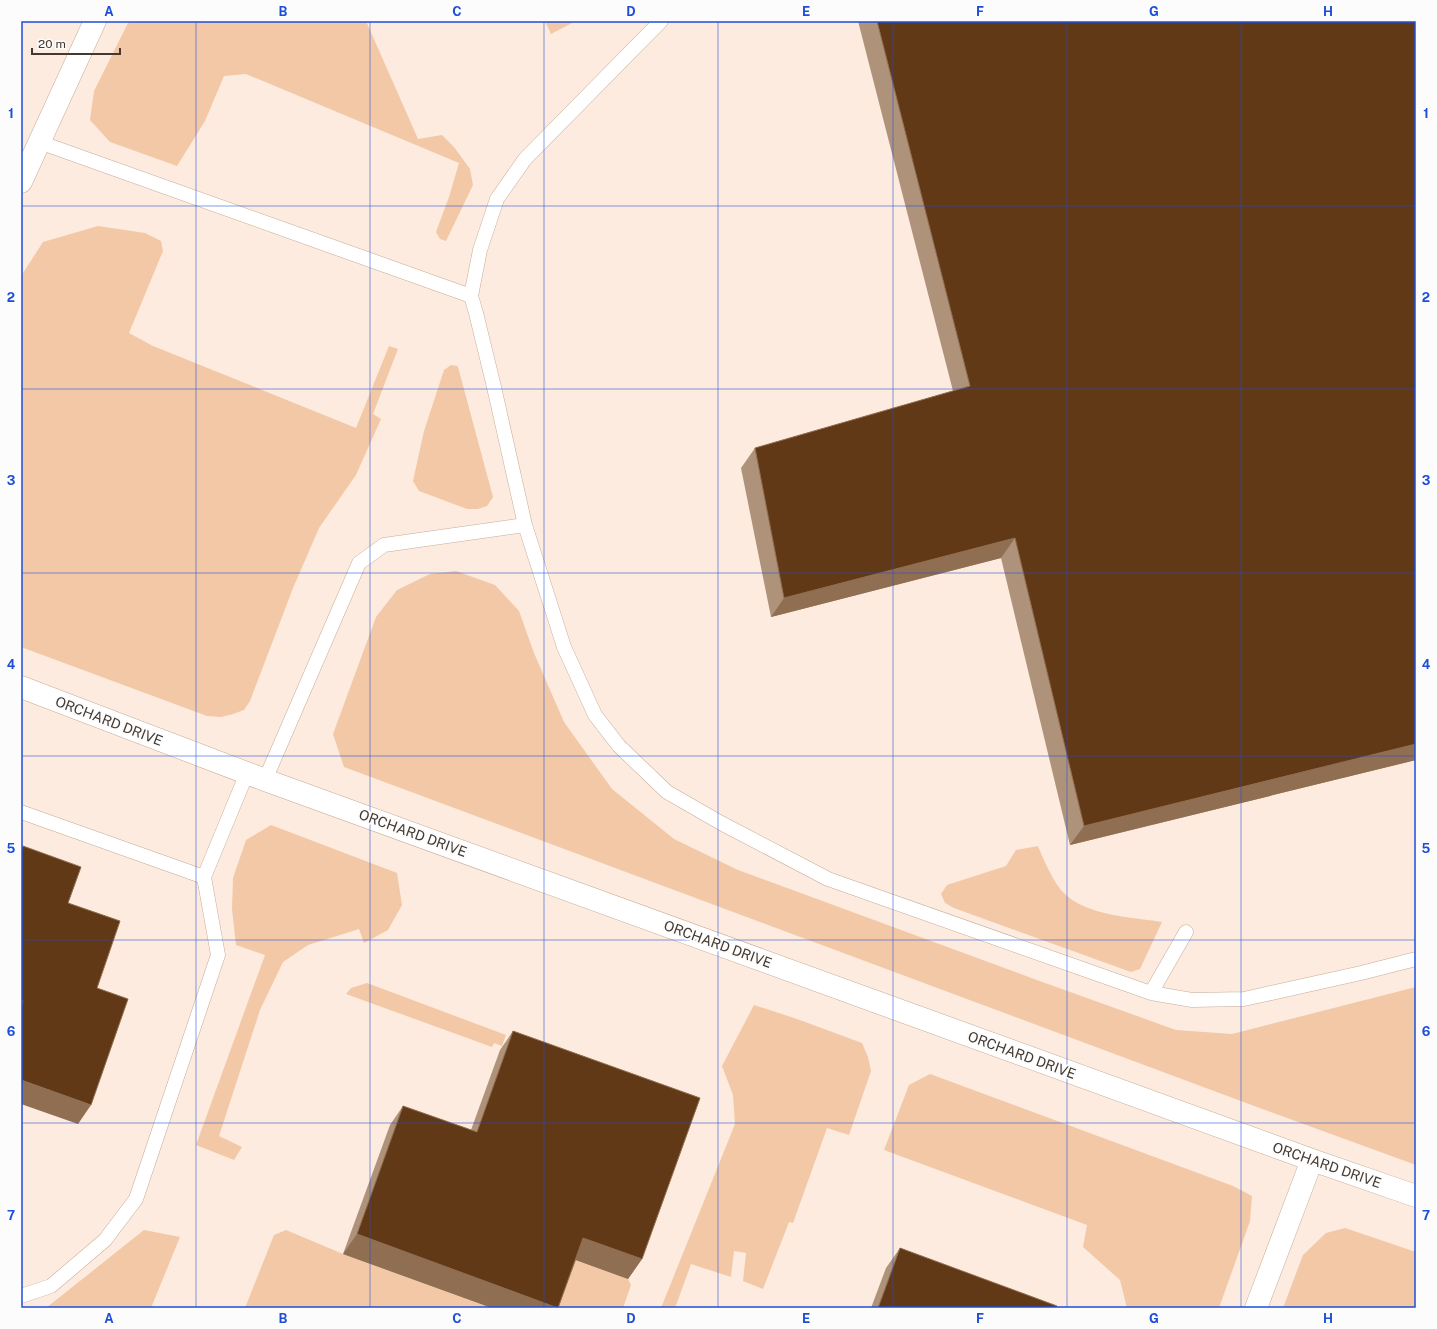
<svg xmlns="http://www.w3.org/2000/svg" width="1437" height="1329" font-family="'Public Sans',sans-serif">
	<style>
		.green { fill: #f3c8a7 }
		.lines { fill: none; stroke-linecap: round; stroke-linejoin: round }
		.lane-casing { stroke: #c7ac98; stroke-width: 15 }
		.street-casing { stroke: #c7ac98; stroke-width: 23 }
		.secondary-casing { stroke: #c7ac98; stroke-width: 23 }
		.lane { stroke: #fff; stroke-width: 14 }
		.street { stroke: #fff; stroke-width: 22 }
		.secondary { stroke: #fff; stroke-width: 22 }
		.wall { fill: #af927a }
		.shaded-wall { fill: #906e52 }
		.building { fill: #623916; stroke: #906e52 }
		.grid { fill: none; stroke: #1d4ed8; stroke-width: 1; stroke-opacity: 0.55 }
		.labels { text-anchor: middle; stroke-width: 4; stroke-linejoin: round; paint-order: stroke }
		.street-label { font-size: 14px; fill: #443931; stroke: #fcfcfc }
		.neatline { fill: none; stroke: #1d4ed8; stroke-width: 1.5 }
		.grid-label { font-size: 13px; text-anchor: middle; font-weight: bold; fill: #1d4ed8 }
	</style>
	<rect width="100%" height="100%" fill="#fcebde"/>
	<path class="green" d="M129,21H366L418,139L442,135L454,147L470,169L473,185L446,241L440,239L436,232L449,197L459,163L246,74L224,76L205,121L177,166L110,142L90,120L94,91Z
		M545,21H576L551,34Z
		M98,226L145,233L161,241L163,251L129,333L153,346L356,428L389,346L398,349L373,414L381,419L356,475L319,528L293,588L250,701L244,710L233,714L221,717L207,716L21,647V276L43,242Z
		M451,365L457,366L458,367L493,497L487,506L478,509H467L419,491L413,481L424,431L444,370Z
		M456,571L495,585L519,611L534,653L564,722L612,789L674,839L738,870L1034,979L1176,1030L1232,1034L1416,987V1165L1265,1110L344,767L333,734L376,617L397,590L430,574Z
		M271,825L397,873L402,905L388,930L364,943L359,929L308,945L283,962L260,1010L219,1136L242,1147L234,1160L196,1145L265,955L236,945L232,909L233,878L246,840Z
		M1038,846C1043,859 1054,883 1063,892C1085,916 1132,917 1162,922L1140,969L1131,972L954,908L945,903L941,894L947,885L1006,866L1016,850Z
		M367,983L506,1035L502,1046L494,1043L492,1047L346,994L351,988Z
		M754,1005L797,1019L862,1043L868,1057L871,1071L849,1135L827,1128L793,1223L789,1222L763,1289L743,1281L746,1253L734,1251L731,1277L691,1264L675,1308H661L735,1124L733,1095L722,1066Z
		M930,1074L1233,1186L1252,1196L1250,1221L1219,1308H1127L1120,1280L1083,1247L1087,1225L884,1150L909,1085Z
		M1345,1228L1416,1252V1308H1283L1303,1255L1326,1233Z
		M144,1230L180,1237L151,1308H46Z
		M286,1230L343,1254L492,1308H245L274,1235Z
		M570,1258L628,1279L631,1285L623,1308H552Z"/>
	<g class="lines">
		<defs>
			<path id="lane" d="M39,142L471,296L476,313L494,387L525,525L384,545L359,563L265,780
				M471,296L480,250L497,199L525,159L661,21
				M525,525L564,647L595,715L619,746L667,792L721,823L828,879L1151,993L1192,1000L1244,999L1361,973L1416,959
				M21,812L204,877L247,773
				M1151,993L1186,932
				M21,1296L51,1286L105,1240L136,1199L218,955L204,877"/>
			<path id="street" d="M21,182L95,21
				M1256,1308L1312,1160"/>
			<path id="secondary" d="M21,687L265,780L1312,1160L1416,1196"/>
		</defs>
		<use href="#lane" class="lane-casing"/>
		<use href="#street" class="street-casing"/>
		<use href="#secondary" class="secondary-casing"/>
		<use href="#lane" class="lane"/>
		<use href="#street" class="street"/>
		<use href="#secondary" class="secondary"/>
	</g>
	<path class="wall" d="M858,21H1416V760L1070,845L1001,558L771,617L741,468L755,448L953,391Z
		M513,1031L642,1259L628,1279L576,1260L558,1308H492L343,1254L390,1125L403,1106L471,1130L500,1050Z
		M900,1248L1056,1308H871L886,1268Z"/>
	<path class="shaded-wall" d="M1015,538L1001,558L771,617L784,598Z
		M1416,744V760L1070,845L1084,826Z
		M21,1080L91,1105L78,1124L21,1104Z
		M357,1234L558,1308H492L343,1254Z
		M583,1238L642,1259L628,1279L570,1258Z"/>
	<path class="building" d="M877,21H1416V744L1084,826L1015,538L784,598L755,448L970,386Z
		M23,846L81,867L68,903L120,921L97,988L128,999L91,1105L21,1080V1008L23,1001L21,1000V852Z
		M513,1031L700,1098L642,1259L583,1238L558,1308L357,1234L403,1106L477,1132Z
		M900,1248L1057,1306L1056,1308H878Z"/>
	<path class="grid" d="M196,21V1308M370,21V1308M544,21V1308M718,21V1308M893,21V1308M1067,21V1308M1241,21V1308M21,206H1416M21,389H1416M21,573H1416M21,756H1416M21,940H1416M21,1123H1416"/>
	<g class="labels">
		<g class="street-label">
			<text transform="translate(109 721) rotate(21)" y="5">ORCHARD DRIVE</text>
			<text transform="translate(413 833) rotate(20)" y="5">ORCHARD DRIVE</text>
			<text transform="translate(718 944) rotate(20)" y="5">ORCHARD DRIVE</text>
			<text transform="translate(1022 1055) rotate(20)" y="5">ORCHARD DRIVE</text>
			<text transform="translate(1327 1165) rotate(19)" y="5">ORCHARD DRIVE</text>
		</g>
	</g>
	<rect width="1437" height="1329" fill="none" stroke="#fcfcfc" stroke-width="44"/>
	<path d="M32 48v6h88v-6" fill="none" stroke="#443931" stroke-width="2"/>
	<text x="38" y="48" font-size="12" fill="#443931" stroke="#fcfcfc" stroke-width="3" paint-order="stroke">20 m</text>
	<rect x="22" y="22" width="1393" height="1285" class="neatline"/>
	<g class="grid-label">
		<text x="109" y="16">A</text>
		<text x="283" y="16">B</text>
		<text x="457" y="16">C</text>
		<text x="631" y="16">D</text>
		<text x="806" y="16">E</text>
		<text x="980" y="16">F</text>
		<text x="1154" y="16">G</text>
		<text x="1328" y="16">H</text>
		<text x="11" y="118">1</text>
		<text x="1426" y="118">1</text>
		<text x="11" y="302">2</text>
		<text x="1426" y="302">2</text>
		<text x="11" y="485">3</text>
		<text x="1426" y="485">3</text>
		<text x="11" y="669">4</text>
		<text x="1426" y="669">4</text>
		<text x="11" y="853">5</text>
		<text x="1426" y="853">5</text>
		<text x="11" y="1036">6</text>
		<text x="1426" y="1036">6</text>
		<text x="11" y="1220">7</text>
		<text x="1426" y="1220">7</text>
		<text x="109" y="1323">A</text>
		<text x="283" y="1323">B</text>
		<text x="457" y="1323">C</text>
		<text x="631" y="1323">D</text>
		<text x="806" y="1323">E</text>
		<text x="980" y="1323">F</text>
		<text x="1154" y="1323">G</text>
		<text x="1328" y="1323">H</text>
	</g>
</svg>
